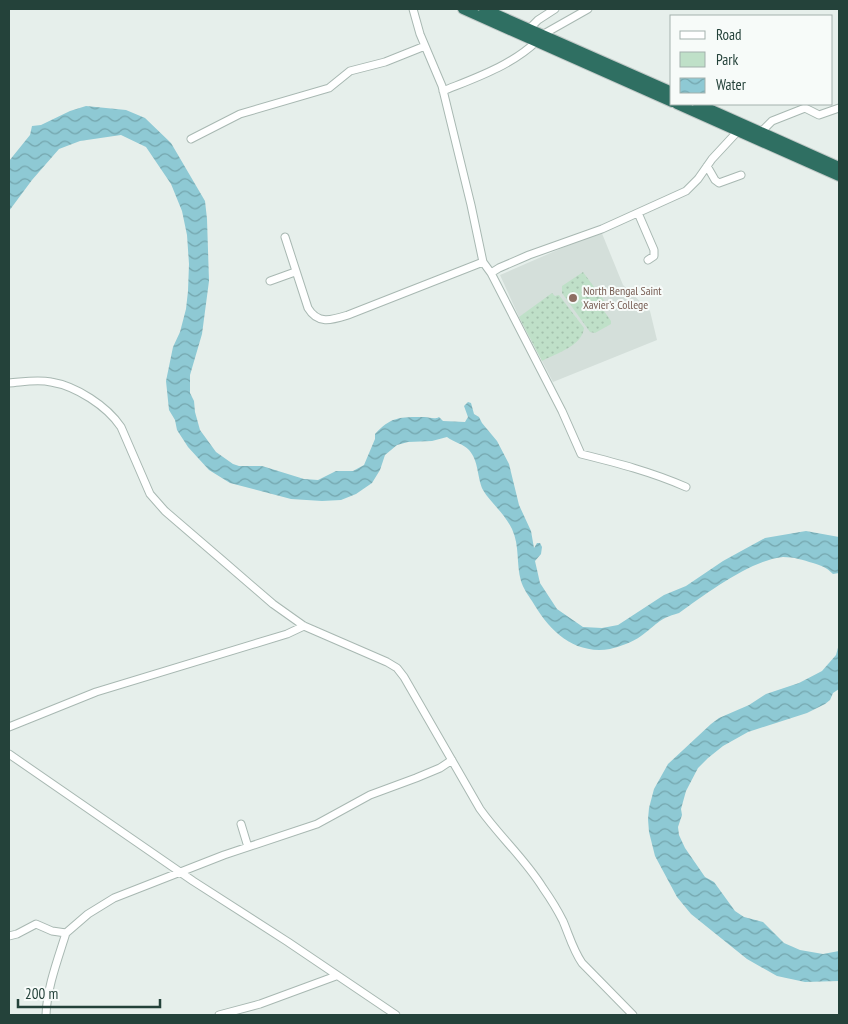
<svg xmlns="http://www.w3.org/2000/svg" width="848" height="1024" font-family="'PT Sans Narrow',sans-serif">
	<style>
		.built { fill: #d4dfda }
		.green { fill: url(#green-dots) }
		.water { fill: url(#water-waves) }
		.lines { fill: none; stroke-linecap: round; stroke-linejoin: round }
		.minor-casing { stroke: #a8b8b2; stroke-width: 9 }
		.highway-casing { stroke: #c2cac8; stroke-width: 12 }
		.minor { stroke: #fff; stroke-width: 7 }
		.highway { stroke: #2f6f62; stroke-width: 10 }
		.education-dot { fill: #8d6e63; stroke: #f7fbf9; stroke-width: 2 }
		.labels { text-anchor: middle; stroke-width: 4; stroke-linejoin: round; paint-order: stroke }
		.education-label { font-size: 12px; fill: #785e54; stroke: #f7fbf9; text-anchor: start }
	</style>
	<defs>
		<pattern id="green-dots" width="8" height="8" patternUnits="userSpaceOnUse" patternTransform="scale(1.25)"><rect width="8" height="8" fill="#bfe0c8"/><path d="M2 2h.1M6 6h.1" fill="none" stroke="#a4c1ad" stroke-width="1.8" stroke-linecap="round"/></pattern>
		<pattern id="water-waves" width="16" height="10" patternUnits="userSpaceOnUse" patternTransform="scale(1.25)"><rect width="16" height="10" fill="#8ec9d4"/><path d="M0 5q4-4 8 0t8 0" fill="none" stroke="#74a5ad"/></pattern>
	</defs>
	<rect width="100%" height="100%" fill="#e6efeb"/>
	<path class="built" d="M601,231L623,285L650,311L657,340L553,382L519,317L500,275Z"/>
	<path class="green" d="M583,272L609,307L604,311L611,321V324L595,333L590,332L562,293V286Z
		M552,293L555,296L559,295L584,328C582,346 557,353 542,361L519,317Z"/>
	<path class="water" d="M86,106L126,110L145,118L171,143L205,201L207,219L209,281L202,334L190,375V393L194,401L195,412L200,430L216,452L233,464L239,466H262L304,479L318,480L336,471H353L364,465L375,439V434C391,416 402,417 424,417C430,417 434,420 439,417L443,421L465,422L468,417L464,406L468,402L471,403L474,414L479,417L482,423L497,441L509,464L519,505L531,531L534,548L537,543H540L542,547L541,554L535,561L540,583L557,609L583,627L602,628L618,625L664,595L686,586L723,561L765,538L806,531L839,537V573L833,574C826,567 822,566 813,563C803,560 794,557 783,557C751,560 706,594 679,613C657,619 657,625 641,636C633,642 619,647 610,649C573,655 549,630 532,601C528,595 523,588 521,581C516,564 520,546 512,529C505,514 490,502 483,490C477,478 479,461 469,450C464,444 453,442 447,437L432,441L408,442L397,445L385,455L380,470L372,483L356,494L341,500L322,501L291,499L230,483L209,470L188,447L177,430L175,420L169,410L166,381L173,347L180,332L186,309L188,291L189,264L187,235L182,211L171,184L146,147L121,135L80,141L59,149L32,180L9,211V161L30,135L32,126L41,125L70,111Z
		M839,644V689L833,693L830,700L825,704L807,713L748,732L723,746L708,758L698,768L686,791L681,809L682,815L678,827L679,835L685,848L705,877L714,882L735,911L744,917L763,922L784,943L800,950L823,954L839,951V981L805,982L777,976L747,959L691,914L677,897L655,856L649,832L648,819L649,808L654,789L668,764L711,724L719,718L749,705L766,694L799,683L822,671L836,655Z"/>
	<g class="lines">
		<defs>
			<path id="minor" d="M413,9L420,34L442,86L471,205L483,262L491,273L499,268L529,255L602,229L686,191L698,179L712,159L738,131
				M529,29L538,20L555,9
				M542,35L588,9
				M443,91C475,78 511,66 537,41
				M761,132L772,121L805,108L819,115L839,108
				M191,139L240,114L329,88L350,71L385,62L425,46
				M707,166L715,180L719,183L741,175
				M638,213L654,250V256L648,260
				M285,237L308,308C318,325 332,320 348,315L483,262
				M491,273L562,411L581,454C617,463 652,472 686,487
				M270,281L295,272
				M9,383C23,382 37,379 51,382C76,386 107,406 121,427L150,494L165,511L222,560L273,604L304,626L387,662L397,668L404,677L480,809C500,837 525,859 543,888C550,898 557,909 563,921C569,935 573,950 582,963L633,1015
				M9,727L96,692L287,634L304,626
				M9,754L193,881L288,942L396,1015
				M241,824L248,847
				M9,936L17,934L36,924L52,931L66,933L88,914L114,898L224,855L317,824L370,795L416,778L440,768L452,760
				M46,1015C47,987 58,959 66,933
				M219,1015L260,1004L336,976"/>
			<path id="highway" d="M463,9L672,102
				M484,9L672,92
				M677,104L839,176
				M698,104L839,167"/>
		</defs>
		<use href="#minor" class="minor-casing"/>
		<use href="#highway" class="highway-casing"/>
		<use href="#minor" class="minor"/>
		<use href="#highway" class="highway"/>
	</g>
	<circle class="education-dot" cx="573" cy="298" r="5"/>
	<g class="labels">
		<g class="education-label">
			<text x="583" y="295">North Bengal Saint<tspan x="583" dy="14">Xavier's College</tspan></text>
		</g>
	</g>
	<rect width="848" height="1024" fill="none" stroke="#24423a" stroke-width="20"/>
	<rect x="670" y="15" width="162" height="90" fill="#f7fbf9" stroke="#a3b1ad"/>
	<rect x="680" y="31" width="25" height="8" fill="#ffffff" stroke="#a3b1ad"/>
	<text x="716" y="40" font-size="15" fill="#24423a">Road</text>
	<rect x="680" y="52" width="25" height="15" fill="#bfe0c8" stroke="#a3b1ad"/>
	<text x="716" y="65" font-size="15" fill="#24423a">Park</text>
	<rect x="680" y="78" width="25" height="15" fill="url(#water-waves)" stroke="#a3b1ad"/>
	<text x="716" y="90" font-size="15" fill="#24423a">Water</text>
	<path d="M18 999v8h142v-8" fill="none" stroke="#24423a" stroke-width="2.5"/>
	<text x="25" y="999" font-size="15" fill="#24423a" stroke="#f7fbf9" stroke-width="4" paint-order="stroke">200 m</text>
</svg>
